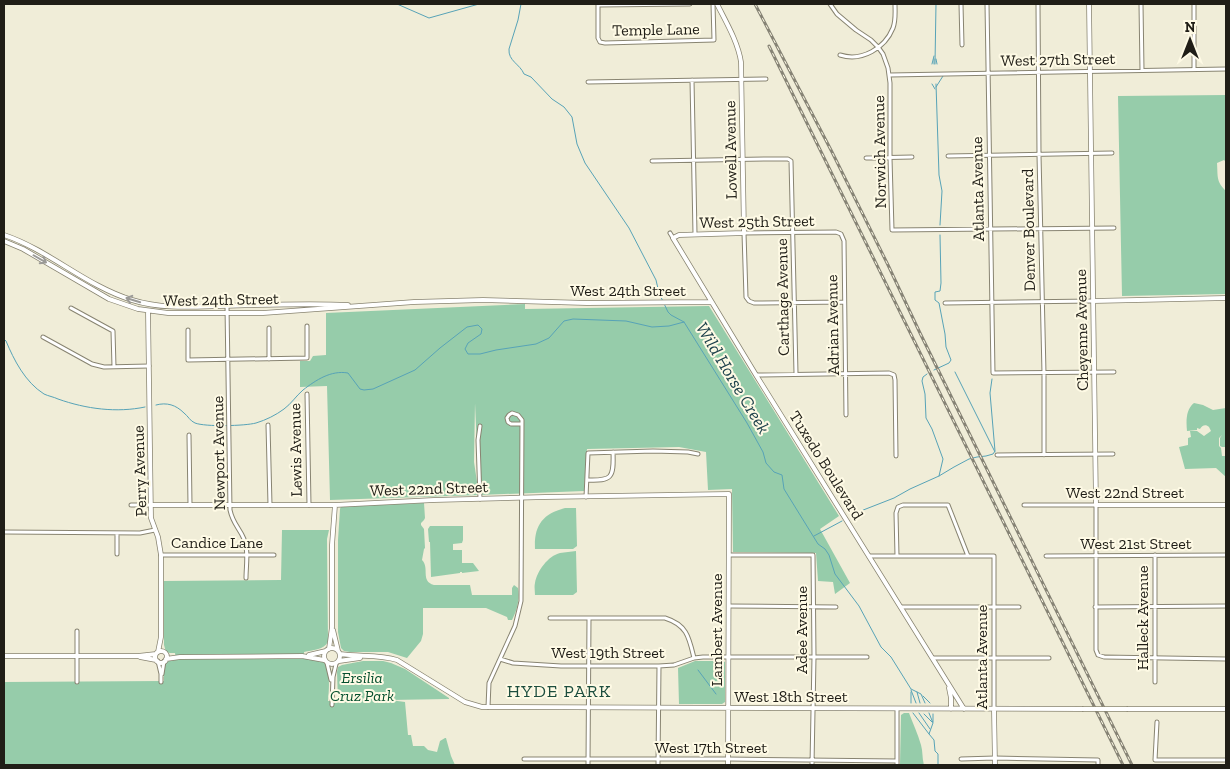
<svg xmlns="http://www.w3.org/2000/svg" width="1230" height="769" font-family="'Zilla Slab',serif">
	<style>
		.green { fill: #96ccaa }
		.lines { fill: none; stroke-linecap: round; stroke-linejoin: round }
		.stream { stroke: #57a3b7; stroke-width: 1 }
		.minor-casing { stroke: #888471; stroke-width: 5 }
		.tertiary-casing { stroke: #888471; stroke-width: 5.5 }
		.minor { stroke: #fff; stroke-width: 3 }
		.tertiary { stroke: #fff; stroke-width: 4 }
		.rail-casing { stroke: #868375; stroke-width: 3 }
		.rail { stroke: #fefae5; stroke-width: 1; stroke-dasharray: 4; stroke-linecap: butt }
		.tertiary-bridge-casing { stroke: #888471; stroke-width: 5.5; stroke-linecap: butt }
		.tertiary-bridge { stroke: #fff; stroke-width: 4 }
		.oneway { stroke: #9b9a97 }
		.labels { text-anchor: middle; stroke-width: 4; stroke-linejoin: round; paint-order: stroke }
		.street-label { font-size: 16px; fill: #201e17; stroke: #fefae5 }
		.park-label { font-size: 16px; font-style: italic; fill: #044f2d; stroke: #fefae5 }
		.water-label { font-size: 18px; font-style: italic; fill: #1e424c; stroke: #fefae5 }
		.neighbourhood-label { font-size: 18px; letter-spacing: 1px; fill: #1d4e3e; stroke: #fefae5 }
	</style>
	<rect width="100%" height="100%" fill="#f0edd8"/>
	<path class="green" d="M1226,95V162L1224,160L1217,163C1218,177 1216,181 1226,191V294L1122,296L1118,96Z
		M525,304V309L709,306L839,516L820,529L850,583L835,594L833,582L818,581L816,553L733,552L732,489L708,490L706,452L679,447L587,449L584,491L479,495L475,403L474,462L479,495L330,500L327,386L300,387V361H310L313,356L326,355V313Z
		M1194,403L1203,405L1213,410L1226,408V447H1222L1220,446V438L1222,435L1219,438V446L1221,448L1222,456H1226V477L1216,468L1185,469L1179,447L1188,445V438L1191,437L1190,431H1197L1204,436L1211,431L1209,427C1206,424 1202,425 1200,429L1197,428V430L1187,431C1186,421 1186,409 1194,403Z
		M424,503L425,518L424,520L421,523V525L424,529L425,548L424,549L422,560C430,568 420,581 434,585H470L472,595H512V588L514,585L518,588C520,599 517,610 512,620H508L507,617L486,608H423V634L421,641L407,658L388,652H350L344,651L341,648L338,632V540L340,509L341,506Z
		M565,508H576L577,546L573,549H535C534,526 542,514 565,508Z
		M430,526H463V540L462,543L453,544V550H462V563H473L479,571L462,573V572H460V573L431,577L430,542H429L428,529Z
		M282,530H329L327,539L328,642C323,650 313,650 304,652V659H313L323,661C331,671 329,688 328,701H338L337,672L338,667L342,665L363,661H383L391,663L405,669L449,698V699L390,700L405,702L408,735H411L413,746H424L428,750L437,752L440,741L445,738H446L451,756L455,765H4V682L164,681C164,669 160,660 176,660L175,653H170L166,652L164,645V581L281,580Z
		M576,551L577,592L573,595H535C535,591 534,587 535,583C537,571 548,556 560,553C565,552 571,552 576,551Z
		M695,661H723L725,662V702L722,704H679L678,668Z
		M904,713H909C913,724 918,734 921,745C923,752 922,758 924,765H900L901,715Z"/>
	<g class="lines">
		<path class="stream" d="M397,4L429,18L479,4
			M521,4L518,20L509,49C508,61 520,64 524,74L531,77L552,99L564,107L572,117L577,144L585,163L629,228L656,280L659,293L668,312L671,315L684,322L747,423L763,452L766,463L774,472L782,475L784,489L818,544L825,549L829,555L835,574L859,606L881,647L891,657L911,689L921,694L925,703
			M936,59L937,64
			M932,64L934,56
			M934,64V59
			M935,64L936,4
			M932,84L935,89
			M936,84L939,175L942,191L940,225
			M936,87L943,76
			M4,339L6,341C14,360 25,382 44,394C48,396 54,397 58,399C86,409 117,413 145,407
			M934,370L949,363L951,360L946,347L945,334L939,303L935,300V292L940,291L941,283L940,235
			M955,372L995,452
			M927,374L923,377L922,381L925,394L926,418L932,429L943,459L939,476
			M156,405C167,402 176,405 184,413C188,416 190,421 195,423C205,427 245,426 256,423C266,420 276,415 284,409C291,404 296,396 303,390C316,380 331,370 348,373L360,389L364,390L373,389L415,370L440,348L467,327L478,325L482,329L481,334L468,343L465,349L468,354H480L496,350L536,344L549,338L564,321L573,319L626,321L652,327L669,326L684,322
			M853,514L894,498L910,489L939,476L954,467L969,459L977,457L986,456L993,454L995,451L990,393L992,379
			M814,536L842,521
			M698,670L716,694
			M911,690L916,703
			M911,692V703
			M917,692L920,703
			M923,696L930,703
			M913,713L929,734
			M919,713L930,729
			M929,713L933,723L929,734L934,740L935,751L938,754V765
			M924,714L932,722
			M933,714V722"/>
		<defs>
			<path id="minor" d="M598,4V38L600,42L605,43L714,40L713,4
				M830,4L837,14L856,30L871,40L878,47L883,54L888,68L890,83V158L892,230L1114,228
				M961,4L962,45
				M987,4L993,373L1114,372
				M1038,4L1039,155L1044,373V455
				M1141,4L1142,70
				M1194,4V69
				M598,5L690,4
				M840,55C862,62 885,48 893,28C896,20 895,12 895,4
				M890,75L1226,69
				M692,80L695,234
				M588,82L766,79
				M948,156L1112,153
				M866,158L912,157
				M652,161L767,159H788L791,161L796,373
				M670,233L673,238
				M844,302L754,303L749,301L746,297L744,233L836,232L841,234L844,241L846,415
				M945,303L1093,301
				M227,306L230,510C233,524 239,527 244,539C249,550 246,566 246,578
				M71,308L113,331L114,367
				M269,328V359
				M188,330V360L307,358V326
				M43,337L92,364L104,367L149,366
				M756,375L889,373L894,375L895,380L896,456
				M307,394L309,505
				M268,425L270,505
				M189,435L190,505
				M997,455L1113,454
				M587,480C612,481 614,478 613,452
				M586,497L588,453L653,451L688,452L698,454
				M480,499L478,440L480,426
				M131,505H151
				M1024,505H1096V650L1098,655L1104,657L1226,659
				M4,532L140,533L155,530
				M117,554V533
				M161,555H274
				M729,555H813L814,657L812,765
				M1155,555V682
				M869,556H994V709
				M897,556L896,513L898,507L903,505H948L968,556
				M1046,556L1226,555
				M729,606L836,607
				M901,607H1019
				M1095,607L1226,606
				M550,618H665C687,625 689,637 694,658
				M933,658H1049
				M500,659L513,663L561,666H659L674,665L694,658L703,657H867
				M158,661L161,674V682
				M327,663L331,680
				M162,674L164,661
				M77,682V631
				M332,705L333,677L336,664
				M488,707L489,683L515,626L521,601L522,420L518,415L512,413L509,415L507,418L508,422L511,424H522
				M1157,722L1155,760H1226
				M524,759H729L897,761
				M961,759L995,758L1098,760V765
				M588,765L589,618
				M658,765L659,666
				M897,765V709"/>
			<path id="tertiary" d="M717,4C726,22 738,42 741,62L744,233L679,235L673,238L756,375L964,709
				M1089,4L1096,505H1226
				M4,235C49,250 86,286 132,300C161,309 190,307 219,306C262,305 305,303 348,305
				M4,241L23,249L109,299L138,309L168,313H263L414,302L483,300L587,303L711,302
				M1093,301L1226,298
				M148,311L151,518L158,537L161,555V637L158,652
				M151,505H335L434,500L545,497L729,494L728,765
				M333,630L338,651
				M324 656a8 8 0 1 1 16 0a8 8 0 1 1-16 0Z
				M329,649L332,627V545L335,505
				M155 657a6 6 0 1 1 12 0a6 6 0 1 1-12 0Z
				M340,654C359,657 379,654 397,660L465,702L482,707L1082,709
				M309,655L326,651
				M4,656H138L156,654
				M140,657L156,660
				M166,659L180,657L302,656L324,660
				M339,661L360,658
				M949,688L951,698V709
				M994,709L995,765
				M1128,709H1226"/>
		</defs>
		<use href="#minor" class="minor-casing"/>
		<use href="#tertiary" class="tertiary-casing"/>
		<use href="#minor" class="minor"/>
		<use href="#tertiary" class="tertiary"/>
		<defs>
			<path id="rail" d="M755,4L832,152L888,265L920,333L1132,765
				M769,46L1123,765"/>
		</defs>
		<use href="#rail" class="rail-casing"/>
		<use href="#rail" class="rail"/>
		<defs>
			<path id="tertiary-bridge" d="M1082,709H1128"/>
		</defs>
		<use href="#tertiary-bridge" class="tertiary-bridge-casing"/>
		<use href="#tertiary-bridge" class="tertiary-bridge"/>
	</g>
	<defs><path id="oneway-shaft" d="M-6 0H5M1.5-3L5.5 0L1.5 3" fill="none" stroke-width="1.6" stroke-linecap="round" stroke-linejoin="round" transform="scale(1.25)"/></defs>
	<g class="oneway">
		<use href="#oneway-shaft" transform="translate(40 259) rotate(30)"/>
		<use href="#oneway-shaft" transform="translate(133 300) rotate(-163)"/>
	</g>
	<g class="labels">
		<g class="street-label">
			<text transform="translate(656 29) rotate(-1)" y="6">Temple Lane</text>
			<text transform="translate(1058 59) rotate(-1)" y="6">West 27th Street</text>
			<text transform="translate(730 150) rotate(-91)" y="6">Lowell Avenue</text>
			<text transform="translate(879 152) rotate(-91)" y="6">Norwich Avenue</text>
			<text transform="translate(977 189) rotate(-91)" y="6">Atlanta Avenue</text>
			<text transform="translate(757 221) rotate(-1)" y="6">West 25th Street</text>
			<text transform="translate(1028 230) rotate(-91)" y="6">Denver Boulevard</text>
			<text x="628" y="296">West 24th Street</text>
			<text transform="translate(782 297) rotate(-91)" y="6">Carthage Avenue</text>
			<text transform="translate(221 299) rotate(-1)" y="6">West 24th Street</text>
			<text transform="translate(832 325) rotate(-91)" y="6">Adrian Avenue</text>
			<text transform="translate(1081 330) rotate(-91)" y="6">Cheyenne Avenue</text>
			<text transform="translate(295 450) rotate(-91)" y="6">Lewis Avenue</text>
			<text transform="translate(218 453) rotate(-91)" y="6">Newport Avenue</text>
			<text transform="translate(827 465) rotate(58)" y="6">Tuxedo Boulevard</text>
			<text transform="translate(139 471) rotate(-92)" y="6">Perry Avenue</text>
			<text transform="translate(429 488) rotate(-2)" y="6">West 22nd Street</text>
			<text x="1125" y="498">West 22nd Street</text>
			<text x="217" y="548">Candice Lane</text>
			<text x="1136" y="549">West 21st Street</text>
			<text transform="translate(1142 618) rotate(-90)" y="6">Halleck Avenue</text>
			<text transform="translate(716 630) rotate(-90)" y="6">Lambert Avenue</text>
			<text transform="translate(801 630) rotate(-90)" y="6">Adee Avenue</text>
			<text x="608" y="658">West 19th Street</text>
			<text transform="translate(981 657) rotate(-90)" y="6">Atlanta Avenue</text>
			<text x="791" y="702">West 18th Street</text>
			<text x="711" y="753">West 17th Street</text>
		</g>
		<g class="park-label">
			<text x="362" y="683">Ersilia<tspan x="362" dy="18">Cruz Park</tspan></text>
		</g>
		<g class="water-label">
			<text transform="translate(733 378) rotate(59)" y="6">Wild Horse Creek</text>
		</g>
		<g class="neighbourhood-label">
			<text x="559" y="697">HYDE PARK</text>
		</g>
	</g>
	<rect width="1230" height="769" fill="none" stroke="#201e17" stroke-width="10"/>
	<g transform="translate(1190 40)" stroke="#fefae5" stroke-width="4" paint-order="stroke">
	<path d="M0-4L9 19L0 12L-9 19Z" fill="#201e17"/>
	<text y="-8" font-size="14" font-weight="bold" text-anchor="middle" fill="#201e17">N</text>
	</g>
</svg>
